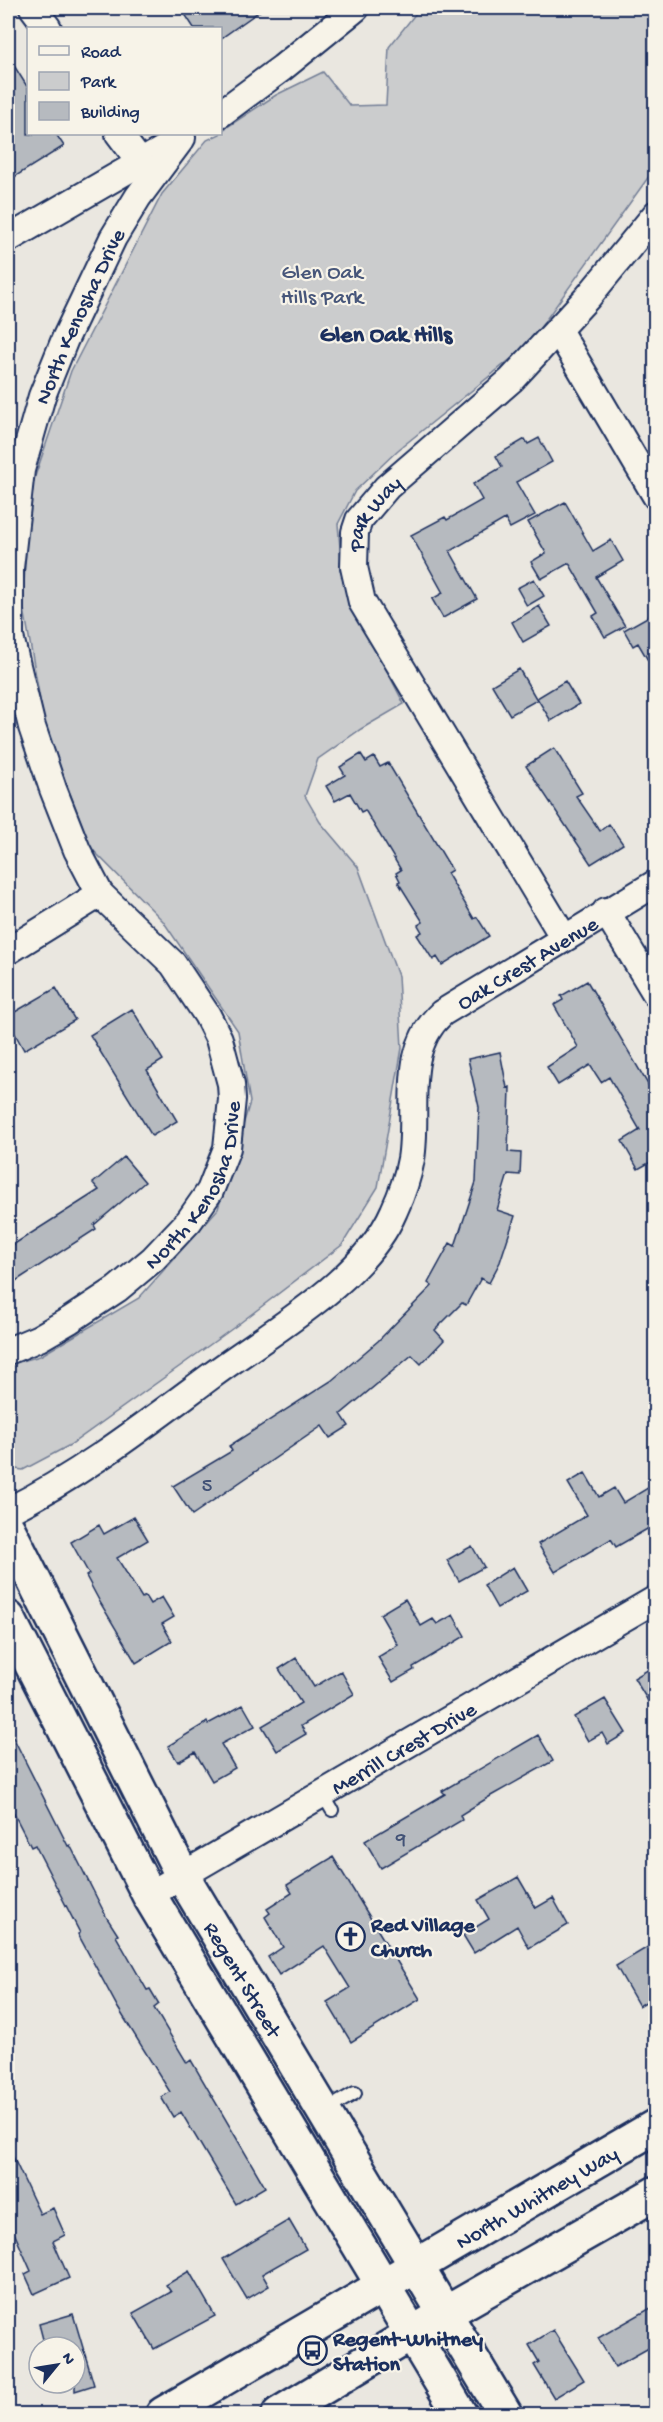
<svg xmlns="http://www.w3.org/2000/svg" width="663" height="2422" font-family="'Gochi Hand',sans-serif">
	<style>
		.green { fill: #cbcccd; stroke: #737e96; stroke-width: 1.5 }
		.building { fill: #b6babf; stroke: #1b2f5e; stroke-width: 1.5 }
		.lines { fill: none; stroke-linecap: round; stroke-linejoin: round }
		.lane-casing { stroke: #1b2f5e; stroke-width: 16 }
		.street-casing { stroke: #1b2f5e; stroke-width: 30 }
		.secondary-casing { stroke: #1b2f5e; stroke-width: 38 }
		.lane { stroke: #f7f3e8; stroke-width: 12 }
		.street { stroke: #f7f3e8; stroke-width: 26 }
		.secondary { stroke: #f7f3e8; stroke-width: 33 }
		.labels { text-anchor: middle; stroke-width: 4.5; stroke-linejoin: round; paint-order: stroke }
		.number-label { font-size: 20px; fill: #425276 }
		.park-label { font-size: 22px; fill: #47567a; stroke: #f7f3e8 }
		.street-label { font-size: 22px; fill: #1b2f5e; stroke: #f7f3e8 }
		.poi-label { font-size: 22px; font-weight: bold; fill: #1b2f5e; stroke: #f7f3e8; text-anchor: start }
		.neighbourhood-label { font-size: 24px; font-weight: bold; fill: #1b2f5e; stroke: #f7f3e8 }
	</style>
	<rect width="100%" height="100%" fill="#eae7e0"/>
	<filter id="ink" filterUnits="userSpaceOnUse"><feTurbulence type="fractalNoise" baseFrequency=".0167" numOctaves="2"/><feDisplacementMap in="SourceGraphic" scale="12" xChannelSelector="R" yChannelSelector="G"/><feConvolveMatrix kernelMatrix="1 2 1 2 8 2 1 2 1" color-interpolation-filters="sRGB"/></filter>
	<g filter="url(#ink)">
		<path class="green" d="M420,8H655V168L527,346L398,450L355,491L338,524L342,572L353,605L404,704L361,729L318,759L305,796L320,822L358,867L398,976L402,1048L378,1187L342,1245L236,1326L70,1445L23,1470L8,1468V1365L40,1356L139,1298L218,1209L250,1102L238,1031L163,921L91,848L45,728L23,603L29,494L71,371L162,194L207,140L220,134L221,131L276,95L323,72L350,106L386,105L389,47Z"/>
		<path class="building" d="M181,8H264L220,39V28H194Z
			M8,56L28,88V134H56L64,146L8,181Z
			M539,438L552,462L516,482L535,515L510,528L505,519L450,551L477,599L443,618L432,599L443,593L411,535L445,517L447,520L482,500L473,484L502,467L496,456L525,439L528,444Z
			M565,502L593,551L611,540L623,561L596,577L625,626L605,637L593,616L598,613L569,563L541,579L531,562L546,553L528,522Z
			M534,579L544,596L527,606L517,588Z
			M539,606L551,626L523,642L512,622Z
			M656,612V674L638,643L633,646L624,630Z
			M519,669L537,700L510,715L492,685Z
			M565,681L579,704L551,721L537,698Z
			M554,748L582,793L576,796L600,831L609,824L623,844L591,864L526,766Z
			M361,754L366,762L374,757L380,767L388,763L452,870L447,873L474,919L477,917L489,936L442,965L437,957L433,960L417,935L422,932L418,925L423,922L398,882L400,881L396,873L401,870L365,810L361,812L350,793L335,801L326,786L345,775L340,767Z
			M587,981L656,1098V1159L638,1169L622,1141L640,1130L609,1077L601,1082L590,1065L558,1085L547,1067L578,1047L554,1005L563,1000L561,996Z
			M56,988L75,1020L24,1050L8,1021V1016Z
			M132,1009L163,1060L147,1070L177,1121L152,1136L90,1035Z
			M500,1052L507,1088L510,1087L508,1152L521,1153L520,1175L508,1174L497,1210L515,1216L500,1262L489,1283L481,1278L466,1305L462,1303L435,1330L444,1340L421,1364L412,1355L341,1414L349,1426L330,1438L322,1426L192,1515L173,1486L232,1451L229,1446L331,1381L378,1341L432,1286L428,1283L450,1243L455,1246L476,1182L479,1107L468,1059Z
			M124,1157L145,1182L94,1225L96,1229L8,1286V1248L99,1190L93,1183Z
			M585,1473L599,1497L614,1488L623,1503L656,1483V1524L616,1547L611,1539L555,1572L538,1544L587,1515L568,1483Z
			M134,1517L148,1540L117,1558L142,1598L145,1596L150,1604L162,1597L174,1617L162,1624L172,1641L136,1663L101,1604L86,1576L89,1574L71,1542L99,1525L104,1534Z
			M472,1546L484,1567L459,1581L447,1560Z
			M513,1567L527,1591L497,1608L484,1585Z
			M405,1599L421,1626L433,1619L437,1624L453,1615L465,1636L413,1667L414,1670L393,1682L378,1657L398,1645L380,1614Z
			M296,1658L314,1687L341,1671L354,1694L301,1726L306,1734L277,1751L262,1726L301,1703L279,1669Z
			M656,1665V1714L634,1678Z
			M605,1699L626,1733L608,1744L602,1733L588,1741L574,1717Z
			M243,1705L255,1726L221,1744L235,1768L212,1781L195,1752L178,1762L168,1746L207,1722L208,1724Z
			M8,1727L68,1846L70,1845L107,1918L118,1935L116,1936L147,1990L150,1989L159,2004L154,2008L187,2063L191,2060L265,2187L236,2204L181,2112L173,2117L161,2097L170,2092L118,2008L78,1934L80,1933L35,1845L31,1847L8,1802Z
			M538,1735L553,1761L489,1797L460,1815L462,1820L381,1868L365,1841L445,1794L442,1791Z
			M333,1857L420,1999L351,2042L327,2002L350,1988L324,1946L279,1975L268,1957L283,1947L265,1917L270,1913L267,1909L292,1893L287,1885Z
			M518,1877L536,1908L553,1898L568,1925L529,1948L517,1926L474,1953L463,1935L489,1919L478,1900Z
			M656,1942V1996L639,2006L616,1966Z
			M8,2146L40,2214L53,2208L65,2235L53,2241L69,2278L34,2294L25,2274L31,2271L8,2219Z
			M289,2220L306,2249L262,2274L269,2286L247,2299L223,2259Z
			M189,2271L215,2316L154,2349L133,2313L171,2292L166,2285Z
			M656,2305V2344L615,2367L598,2338Z
			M73,2314L94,2385L75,2391V2347H45L39,2324Z
			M553,2330L584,2380L554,2398L534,2365L539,2362L529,2345Z"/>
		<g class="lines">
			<defs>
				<path id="lane" d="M322,1793L332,1810
					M324,2111L355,2093"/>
				<g id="street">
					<path d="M33,8L48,28"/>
					<path d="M220,114L282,68L356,8"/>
					<path d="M119,134L141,163"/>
					<path d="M8,239L171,145"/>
					<path d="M558,330L656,496"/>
					<path d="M606,911L656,994"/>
					<path id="s1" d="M564,938L362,602L354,567L355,532L359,520L387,487L511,380L588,297L656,214"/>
					<path d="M8,951L100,894"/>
					<path id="s2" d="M8,1351L39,1338L70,1320L117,1289L153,1259L189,1221L210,1191L227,1148L232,1099L231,1084L219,1039L207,1015L173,964L100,894L77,850L53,789L32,727L10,637V568L21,470L42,396L65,339L113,238L138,197L182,138"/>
					<path id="s3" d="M8,1511C82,1474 145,1425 211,1376C270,1332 364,1281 394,1211C401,1196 408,1176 411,1159C419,1110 400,1051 442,1013L656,883"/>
					<path id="s4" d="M149,1895L656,1599"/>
				</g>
				<g id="secondary">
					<path id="s5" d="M8,1529L182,1875L505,2414"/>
					<path d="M8,1618L149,1895L460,2414"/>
					<path id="s6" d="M163,2414L656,2126"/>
					<path d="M279,2414L446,2313L656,2193"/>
				</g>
			</defs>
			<use href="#lane" class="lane-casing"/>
			<use href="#street" class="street-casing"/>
			<use href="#secondary" class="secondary-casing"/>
			<use href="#lane" class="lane"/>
			<use href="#street" class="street"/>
			<use href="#secondary" class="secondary"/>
		</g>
	</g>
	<defs>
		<symbol id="church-ring" viewBox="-11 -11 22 22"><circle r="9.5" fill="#f7f3e8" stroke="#1b2f5e" stroke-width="1.5"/><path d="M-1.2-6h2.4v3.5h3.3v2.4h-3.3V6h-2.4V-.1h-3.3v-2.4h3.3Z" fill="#1b2f5e"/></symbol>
		<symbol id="bus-ring" viewBox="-11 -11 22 22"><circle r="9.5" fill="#f7f3e8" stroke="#1b2f5e" stroke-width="1.5"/><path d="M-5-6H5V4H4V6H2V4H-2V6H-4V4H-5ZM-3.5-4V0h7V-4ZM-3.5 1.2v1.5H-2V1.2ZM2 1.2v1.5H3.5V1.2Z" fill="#1b2f5e"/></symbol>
	</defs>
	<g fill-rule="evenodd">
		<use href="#church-ring" x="334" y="1920" width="33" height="33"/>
		<use href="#bus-ring" x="296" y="2334" width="33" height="33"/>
	</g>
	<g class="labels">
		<g class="number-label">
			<text x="207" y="1491">5</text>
			<text x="401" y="1845">9</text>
		</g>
		<g class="park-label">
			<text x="322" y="278">Glen Oak<tspan x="322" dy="25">Hills Park</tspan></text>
		</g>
		<g class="street-label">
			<text dy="8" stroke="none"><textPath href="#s2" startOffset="1214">North Kenosha Drive</textPath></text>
			<text dy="8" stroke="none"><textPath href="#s1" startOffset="488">Park Way</textPath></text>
			<text dy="8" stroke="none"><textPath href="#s3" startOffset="801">Oak Crest Avenue</textPath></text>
			<text dy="8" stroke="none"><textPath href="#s2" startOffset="260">North Kenosha Drive</textPath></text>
			<text dy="8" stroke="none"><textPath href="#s4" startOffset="294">Merrill Crest Drive</textPath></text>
			<text dy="8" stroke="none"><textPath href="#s5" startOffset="508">Regent Street</textPath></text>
			<text dy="8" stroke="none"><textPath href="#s6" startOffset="432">North Whitney Way</textPath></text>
		</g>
		<g class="poi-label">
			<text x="371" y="1931">Red Village<tspan x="371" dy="25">Church</tspan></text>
			<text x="333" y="2345">Regent-Whitney<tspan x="333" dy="25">Station</tspan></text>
		</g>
		<g class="neighbourhood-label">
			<text x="386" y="341">Glen Oak Hills</text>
		</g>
	</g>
	<rect width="663" height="2422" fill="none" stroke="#f7f3e8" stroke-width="30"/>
	<rect x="15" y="15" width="633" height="2392" fill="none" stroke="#1b2f5e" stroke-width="2" filter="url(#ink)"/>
	<rect x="27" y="27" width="195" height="108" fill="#f7f3e8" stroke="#9fa5b1" stroke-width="1.5"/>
	<rect x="39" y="46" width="30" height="9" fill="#f7f3e8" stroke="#9fa5b1" stroke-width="1.5"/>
	<text x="81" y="57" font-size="18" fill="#1b2f5e">Road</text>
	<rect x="39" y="72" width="30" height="18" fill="#cbcccd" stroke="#9fa5b1" stroke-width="1.5"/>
	<text x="81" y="87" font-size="18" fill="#1b2f5e">Park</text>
	<rect x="39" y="102" width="30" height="18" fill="#b6babf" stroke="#9fa5b1" stroke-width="1.5"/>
	<text x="81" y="117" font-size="18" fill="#1b2f5e">Building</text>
	<g transform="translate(57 2365) rotate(60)"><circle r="28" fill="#f7f3e8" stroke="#9fa5b1" stroke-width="1.5"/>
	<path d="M0-4.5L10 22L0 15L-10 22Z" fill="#1b2f5e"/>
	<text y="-9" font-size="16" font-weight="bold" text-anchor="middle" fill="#1b2f5e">N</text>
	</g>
</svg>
